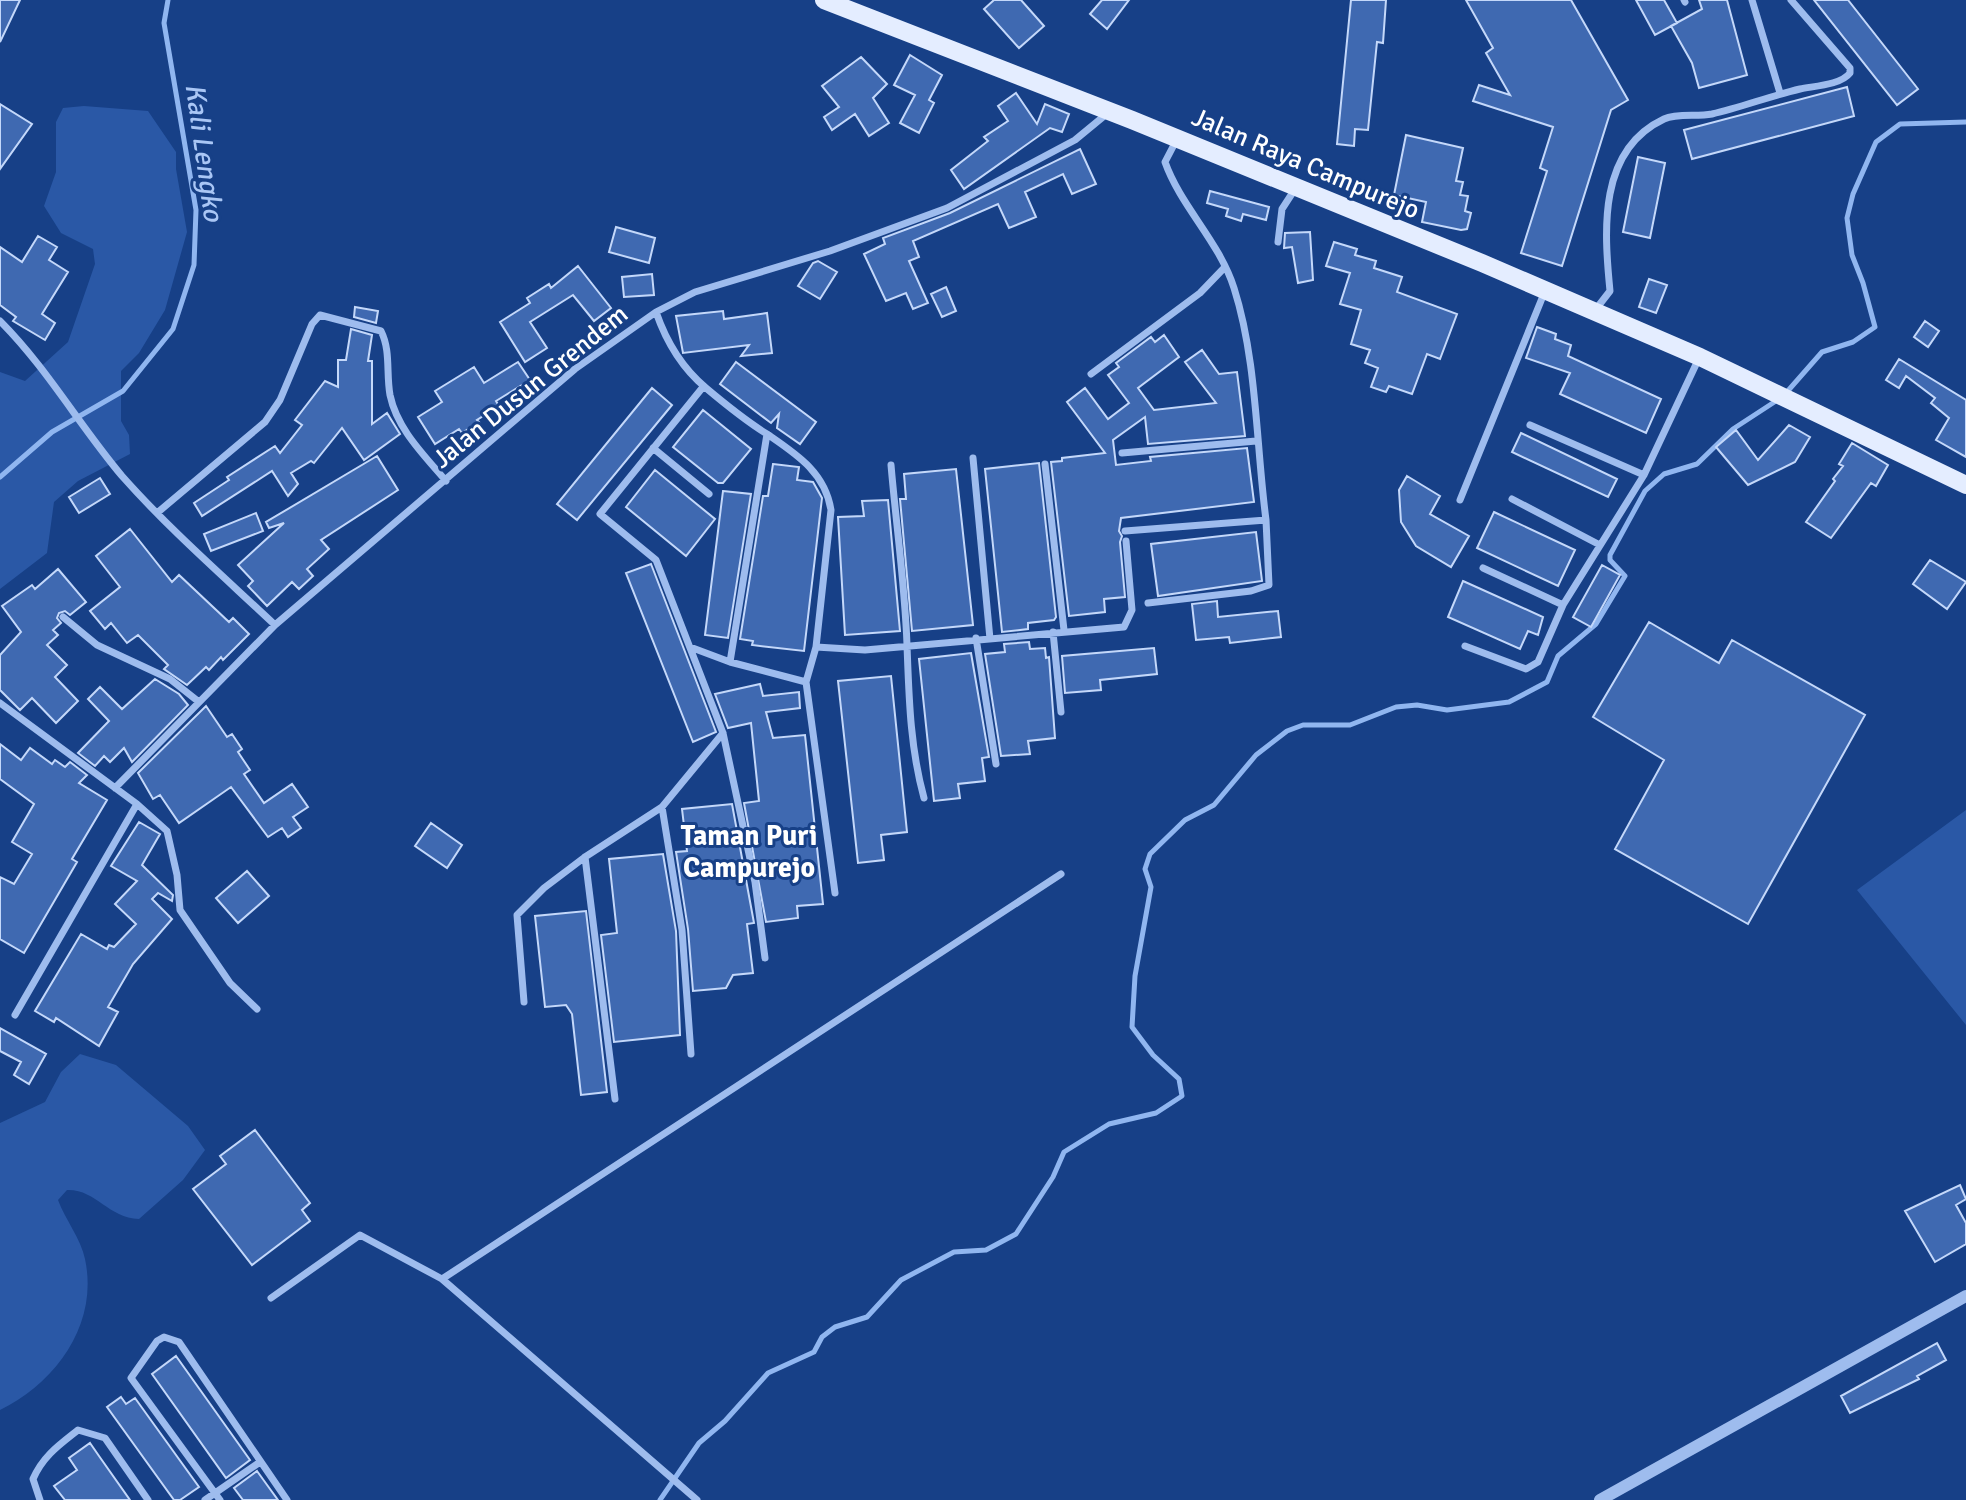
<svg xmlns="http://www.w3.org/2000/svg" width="1966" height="1500" font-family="Signika,sans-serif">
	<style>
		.green { fill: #2a58a6 }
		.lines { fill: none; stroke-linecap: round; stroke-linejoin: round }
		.stream { stroke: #90b6f0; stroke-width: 5 }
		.building { fill: #3f69b1; stroke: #c4d8fa; stroke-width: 2 }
		.minor { stroke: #9ebcee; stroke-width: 7 }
		.tertiary { stroke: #9ebcee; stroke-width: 12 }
		.primary { stroke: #e4edff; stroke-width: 18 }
		.labels { text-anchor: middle; stroke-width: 6; stroke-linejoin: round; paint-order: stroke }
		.street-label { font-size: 26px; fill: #fff; stroke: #174087 }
		.water-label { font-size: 28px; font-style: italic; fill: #a9c6f5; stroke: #174087 }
		.neighbourhood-label { font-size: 28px; font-weight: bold; fill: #fff; stroke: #174087 }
	</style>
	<rect width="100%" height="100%" fill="#174087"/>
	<path class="green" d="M84,106L148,111L176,152V169L187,232L165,310L139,353L121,371V421L129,435L130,454L78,481L54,502L47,553L0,589V372L25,381L68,342L95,264L93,249L61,233L44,206L56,172V122L63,108Z
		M1966,810V1025L1857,890Z
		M80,1054L116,1065L188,1126L205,1150L183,1180L139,1219C108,1218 96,1189 67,1190L58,1200C65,1219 81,1239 85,1259C99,1324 56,1383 0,1410V1123L45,1102L61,1072Z"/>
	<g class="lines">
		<path class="stream" d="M1786,393L1822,352L1853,342L1875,327L1863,283L1852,255L1847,218L1853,194L1876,142L1900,124L1966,122
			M0,477L52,432L123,391L173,329L194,265L196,210L164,23L168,0
			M660,1500L699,1443L725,1421L768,1373L814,1352L822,1337L835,1327L867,1317L901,1280L954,1252L986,1250L1016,1234L1053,1177L1064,1152L1109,1124L1156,1113L1182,1096L1179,1079L1153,1055L1132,1027L1135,976L1151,887L1145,869L1150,854L1185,820L1214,805L1256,755L1287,731L1303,725H1350L1396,707L1417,705L1447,710L1509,702L1547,682L1558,656L1596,624L1625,576L1610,560V555L1645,491L1664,474L1697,464L1733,429L1779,399"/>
	</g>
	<path class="building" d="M0,0H20L0,42Z
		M994,0H1021L1044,26L1019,48L984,9Z
		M1102,0H1129L1107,29L1090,14Z
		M1351,0H1386L1383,43L1377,42L1368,130L1355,129L1354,146L1337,144Z
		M1466,0H1571L1628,100L1611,110L1562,266L1521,253L1547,171L1540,168L1553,127L1473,101L1479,85L1510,95L1486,53L1493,48Z
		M1636,0H1664L1677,23L1655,35Z
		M1699,0H1727L1747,75L1699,88L1692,63L1671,26L1702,9Z
		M1814,0H1848L1918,89L1897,105Z
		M910,55L942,75L929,100L934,103L919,133L900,123L915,95L894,85Z
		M861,57L887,84L873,98L889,123L869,136L855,114L832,130L824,117L839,107L822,86Z
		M1847,87L1854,116L1692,159L1684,130Z
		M1016,93L1037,124L1045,104L1069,114L1062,132L1050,128L964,189L951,170L988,141L984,137L1008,121L998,106Z
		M0,104L32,124L0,169Z
		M1406,135L1463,148L1456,181L1463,182L1460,195L1468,196L1465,211L1471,213L1467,229L1461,230L1422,222L1426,202L1394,195Z
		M1080,149L1096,184L1072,194L1063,174L1025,192L1036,217L1009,228L998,204L913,241L919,257L909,261L928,303L913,309L906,293L886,301L864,254L885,244L883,238L950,213Z
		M1638,157L1665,163L1650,238L1623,232Z
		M1210,191L1269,207L1266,220L1243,214L1241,221L1226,216L1228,209L1207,203Z
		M616,227L655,238L649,263L609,252Z
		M1310,232L1313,280L1298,283L1292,247L1284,248L1285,233Z
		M38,236L57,247L49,260L68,272L42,314L55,323L45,340L13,321L16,317L0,305V247L22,262Z
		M1334,242L1357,249L1355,255L1376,261L1374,268L1402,277L1397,292L1457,314L1440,359L1427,354L1412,394L1389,386L1386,392L1371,387L1378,368L1365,363L1370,350L1351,344L1361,310L1340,304L1350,273L1326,266Z
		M818,261L837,272L820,299L798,286L813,263Z
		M578,266L611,308L594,321L573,295L530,322L547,348L525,362L500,322L530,303L527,298L549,284L551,288Z
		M652,274L654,295L624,297L622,277Z
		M1649,279L1667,285L1656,313L1639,307Z
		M946,287L956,311L942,317L931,294Z
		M355,307L378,311L376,323L354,317Z
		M723,311L724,319L767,313L772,353L741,356L749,345L683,353L676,316Z
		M1925,321L1939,331L1928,347L1914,337Z
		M1537,327L1556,334L1555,339L1571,345L1568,356L1661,399L1646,433L1560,394L1570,373L1526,358Z
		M351,329L372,335L368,361H372V424L387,413L400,434L364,460L342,428L314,463L311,461L291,473L298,484L288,496L272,471L202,516L194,503L229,480L227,477L275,446L280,453L302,425L295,420L325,381L338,387V360H346Z
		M1164,335L1179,357L1138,388L1154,410L1216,403L1185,362L1202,350L1219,374L1237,372L1245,436L1148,444L1145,417L1113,440L1116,465L1151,461L1150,457L1247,448L1254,502L1121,518L1119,531L1122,536L1120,542L1125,597L1104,599L1105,612L1069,616L1051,462L1062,461V458L1105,453L1067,402L1085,388L1108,419L1129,403L1108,375L1119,367L1116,363L1151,337L1155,342Z
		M1899,359L1966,400V457L1936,440L1949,418L1931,403L1935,398L1906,376L1899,388L1886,380Z
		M518,362L530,380L496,401L499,406L477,420L479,422L462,433L459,429L435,444L418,417L442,402L435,391L474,367L484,383Z
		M736,362L816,422L800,444L777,428L779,414L771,423L720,384Z
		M652,388L672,405L577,520L557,504Z
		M703,410L751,449L723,483H718L673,447Z
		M1789,425L1810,437L1795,462L1748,485L1716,447L1736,430L1758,460Z
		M1521,433L1617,479L1608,497L1512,452Z
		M1852,443L1888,465L1876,486L1871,483L1831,538L1806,522L1835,481L1833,479L1843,466L1839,464Z
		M377,456L398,490L321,540L329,549L307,569L313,576L299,589L292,582L267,606L248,586L253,581L238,565L284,523L269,528L266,522Z
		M1039,463L1056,617L1054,620L1028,623V629L1002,632L985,469Z
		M773,464L799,467L797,480L813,482L822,498L804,651L752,645L753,641L740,639L763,496H768Z
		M956,469L973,625L912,631L900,499H906L904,474Z
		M655,470L715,519L686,556L626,507Z
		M1407,476L1440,496L1430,514L1469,536L1451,567L1416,546L1401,522L1399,490Z
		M100,478L110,494L79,513L69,497Z
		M723,491L751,494L728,638L705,635Z
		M888,500L900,631L845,635L838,517L864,516L862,501Z
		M1494,512L1575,550L1558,586L1477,548Z
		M256,513L263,531L211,551L204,534Z
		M130,529L172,582L179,575L229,622L233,618L249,634L223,660L221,657L209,670L206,667L187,685L164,669L168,665L138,635L127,643L111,623L105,629L90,611L120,587L96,556Z
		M1256,532L1262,581L1158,596L1151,544Z
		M1930,560L1966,582L1947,609L1913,584Z
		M651,564L716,732L693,742L626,573Z
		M1602,565L1620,575L1591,627L1573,617Z
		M58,569L86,602L70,615L65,611L59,613L57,618L61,623L53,630L58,635L47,645L67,665L55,677L78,701L56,723L32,698L20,710L0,690V655L21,632L2,606L32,585L35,589Z
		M1463,581L1543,617L1538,635L1528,631L1520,649L1448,617Z
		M1217,601L1218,617L1278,611L1281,637L1230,643L1229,637L1196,640L1192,604Z
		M1649,622L1719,663L1732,640L1865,715L1748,924L1615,849L1664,760L1593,717Z
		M1029,642L1030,649L1045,648L1046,658L1049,657L1055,738L1028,741L1030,754L1001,756L985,654L1005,652L1004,644Z
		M1154,648L1157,674L1100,680L1101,690L1065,693L1062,656Z
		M971,653L989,757L982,758L985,781L958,784L960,798L934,801L919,659Z
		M891,676L907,832L881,835L884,860L858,863L838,681Z
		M155,679L179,694L188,705L132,762L124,748L110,762L104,756L95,766L78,753L109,721L88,699L100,687L122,709Z
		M760,684L763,696L799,692L800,708L766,712L773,738L805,735L823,904L797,906L798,918L766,922L744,803L759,801L751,723L728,728L715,694Z
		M206,706L227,737L232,734L242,749L238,752L250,770L244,774L264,803L292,784L308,807L293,817L301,828L288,837L282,828L268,837L231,787L179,823L160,795L153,799L138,773Z
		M0,744L21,760L30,748L52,764L55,760L65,767L70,762L87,775L79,783L107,800L72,859L77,862L24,953L0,939V877L14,884L32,854L12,842L34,804L0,779Z
		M732,804L754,923L747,924L753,973L733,975L726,988L693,991L688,929L676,852L687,851L682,809Z
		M139,822L160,834L142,865L173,895L172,901L158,893L152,899L172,919L133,964L108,1007L118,1012L99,1046L56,1018L54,1022L35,1011L81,934L107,949L109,945L114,947L136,924L115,904L137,881L111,866Z
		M431,823L462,845L447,868L415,846Z
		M663,854L676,931L680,1035L614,1042L601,935L617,933L609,859Z
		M247,871L269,896L238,923L216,898Z
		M586,911L607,1092L581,1095L572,1014L566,1005L545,1007L535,916Z
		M0,1028L46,1054L29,1084L14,1075L21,1062L0,1051Z
		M255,1130L310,1203L302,1210L310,1221L252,1265L193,1189L226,1164L220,1156Z
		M1960,1185L1966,1199L1956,1205L1966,1223V1244L1935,1262L1905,1211Z
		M1937,1343L1946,1360L1917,1376L1919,1379L1850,1413L1841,1396Z
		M176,1356L250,1460L226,1478L152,1374Z
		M121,1397L126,1404L135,1398L199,1487L180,1500H174L107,1407Z
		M90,1443L99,1456L130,1500H65L54,1486L77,1470L69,1458Z
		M257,1471L270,1489L278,1500H243L234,1488Z"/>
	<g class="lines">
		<path class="minor" d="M1684,0L1685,2
			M1752,0L1780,93
			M1278,242L1282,209L1295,189
			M1596,309L1610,291C1604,230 1598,150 1664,119C1677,113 1697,117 1712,114C1742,107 1770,96 1800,89C1814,86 1841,85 1850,73V68L1791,0
			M656,312C666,341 682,368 706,388C725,404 746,421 767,434C796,454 825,472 831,510L816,647L806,682L835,893
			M0,321C47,368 79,425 122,476C169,529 223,576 275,625L575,369L656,312L695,292L830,251L947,208L1075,140L1109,112
			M1091,374L1200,293L1225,267
			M703,387L600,514L656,560L723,733L755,882L765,958
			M1530,425L1644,475
			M653,448L709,494
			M1122,453L1256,441
			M973,458L990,639
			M1045,464L1064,630
			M891,465C896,524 905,585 907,645C909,698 910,747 924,798
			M1512,499L1598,544
			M1460,500L1545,291
			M157,513L265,422L280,400L312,324L320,315L381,331C391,351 386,373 390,395C397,429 424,455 446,481
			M1125,531L1266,520C1256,444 1257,360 1234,288C1219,241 1181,207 1165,162L1177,139
			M1483,568L1563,605
			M1148,603L1251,591L1269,585L1266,520
			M63,617L97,645L170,679L199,702
			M1053,632L1061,712
			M976,638L996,764
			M1465,646L1526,669L1538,662L1563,605L1644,475L1699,358
			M690,647L730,662L806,682
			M816,647L865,650L1124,627L1132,610L1126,541
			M730,662L767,434
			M0,703L137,804L167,831L177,875L180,910L230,983L257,1009
			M115,788L275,625
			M662,807L682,930L691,1054
			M585,857L615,1099
			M524,1002L517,915L544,888L585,857L662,807L723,733
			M15,1015L137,804
			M442,1279L1061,874
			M271,1298L360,1235L442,1279L697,1500
			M40,1500L33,1479C43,1456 59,1445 78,1430L105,1438L148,1500
			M205,1500L260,1462
			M220,1500L131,1378L157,1341L164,1337L179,1342L287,1500"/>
		<path class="tertiary" d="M1600,1500L1966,1296"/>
		<path class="primary" d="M824,0L1132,120L1482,263L1700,357L1966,485"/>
	</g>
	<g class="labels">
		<g class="street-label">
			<text transform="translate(1306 163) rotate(23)" y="9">Jalan Raya Campurejo</text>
			<text transform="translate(530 386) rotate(-39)" y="9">Jalan Dusun Grendem</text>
		</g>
		<g class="water-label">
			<text transform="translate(205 152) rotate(82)" y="10">Kali Lengko</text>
		</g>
		<g class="neighbourhood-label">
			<text x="749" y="845">Taman Puri<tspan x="749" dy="32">Campurejo</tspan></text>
		</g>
	</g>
</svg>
